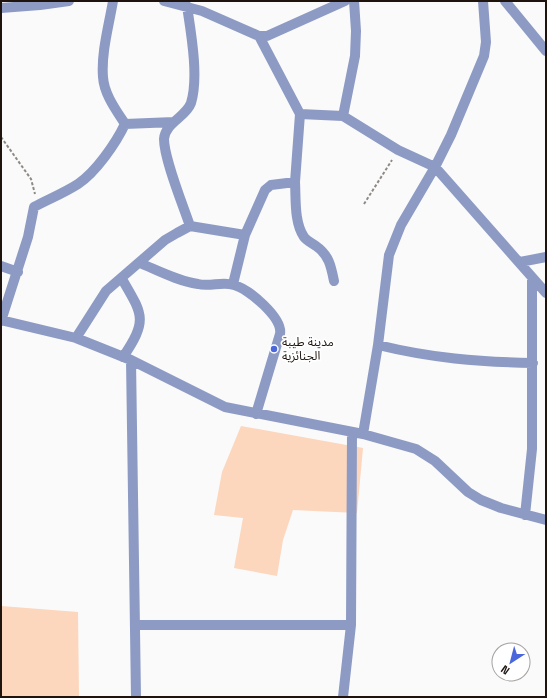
<svg xmlns="http://www.w3.org/2000/svg" width="547" height="698" font-family="'Space Grotesk','Noto Sans Arabic',sans-serif">
	<style>
		.green { fill: #fcd6bd }
		.lines { fill: none; stroke-linecap: round; stroke-linejoin: round }
		.path { stroke: #8e8985; stroke-width: 2; stroke-dasharray: 3 2; stroke-linecap: butt }
		.minor { stroke: #8d9bc4; stroke-width: 10 }
		.poi-dot { fill: #4b67db; stroke: #fff; stroke-width: 1.5 }
		.labels { text-anchor: middle; stroke-width: 3.5; stroke-linejoin: round; paint-order: stroke }
		.poi-label { font-size: 12px; fill: #1e140d; stroke: #fff; text-anchor: start }
	</style>
	<rect width="100%" height="100%" fill="#fafafa"/>
	<path class="green" d="M241,426L363,448L357,513L293,510L283,540L277,576L234,568L243,518L214,515L222,472Z
		M1,606L78,612L79,697H1Z"/>
	<g class="lines">
		<path class="path" d="M1,137L31,179L35,194
			M364,204L392,160"/>
		<path class="minor" d="M164,1L202,11L259,36H267L345,1
			M354,1L356,31L355,56L343,116L398,150L435,167L546,293
			M505,1L546,51
			M187,6C191,33 199,77 191,103C186,117 165,123 164,139C164,159 183,205 190,226
			M1,8L40,5L69,1
			M259,36L300,114L343,116
			M125,124L174,122
			M295,182C296,199 294,222 304,237C307,241 312,243 316,246C329,255 331,266 334,281
			M520,262L546,257
			M140,263C159,271 178,281 198,284C210,287 223,281 234,285C249,289 283,318 280,334L256,414
			M1,266L18,272
			M122,279C143,315 148,320 123,357
			M233,284L245,235L265,190L271,185L295,182L300,114
			M1,320L76,338L131,360L225,407L363,434L416,449L435,461L468,492L481,500L501,508L546,520
			M1,321L28,237L34,207C49,199 64,193 78,184C96,172 116,143 125,124C116,110 104,94 103,77C101,53 109,25 113,1
			M76,338L106,291L165,240L177,233L190,226L245,235
			M378,345C431,358 478,362 533,363
			M131,360L136,697
			M363,434L378,345L389,255L401,225L435,167L451,135L484,56L486,42L483,1
			M525,515L532,449V278
			M136,625H351
			M343,697L351,625L352,432"/>
	</g>
	<circle class="poi-dot" cx="274" cy="349" r="4"/>
	<g class="labels">
		<g class="poi-label">
			<text x="282" y="346">مدينة طيبة<tspan x="282" dy="14">الجنائزية</tspan></text>
		</g>
	</g>
	<rect width="547" height="698" fill="none" stroke="#1e140d" stroke-width="4"/>
	<g transform="translate(511 662) rotate(216)"><circle r="19" fill="#ffffff" stroke="#a5a19e"/>
	<path d="M0-3L7 15L0 10L-7 15Z" fill="#4b67db"/>
	<text y="-6" font-size="11" font-weight="bold" text-anchor="middle" fill="#1e140d">N</text>
	</g>
</svg>
